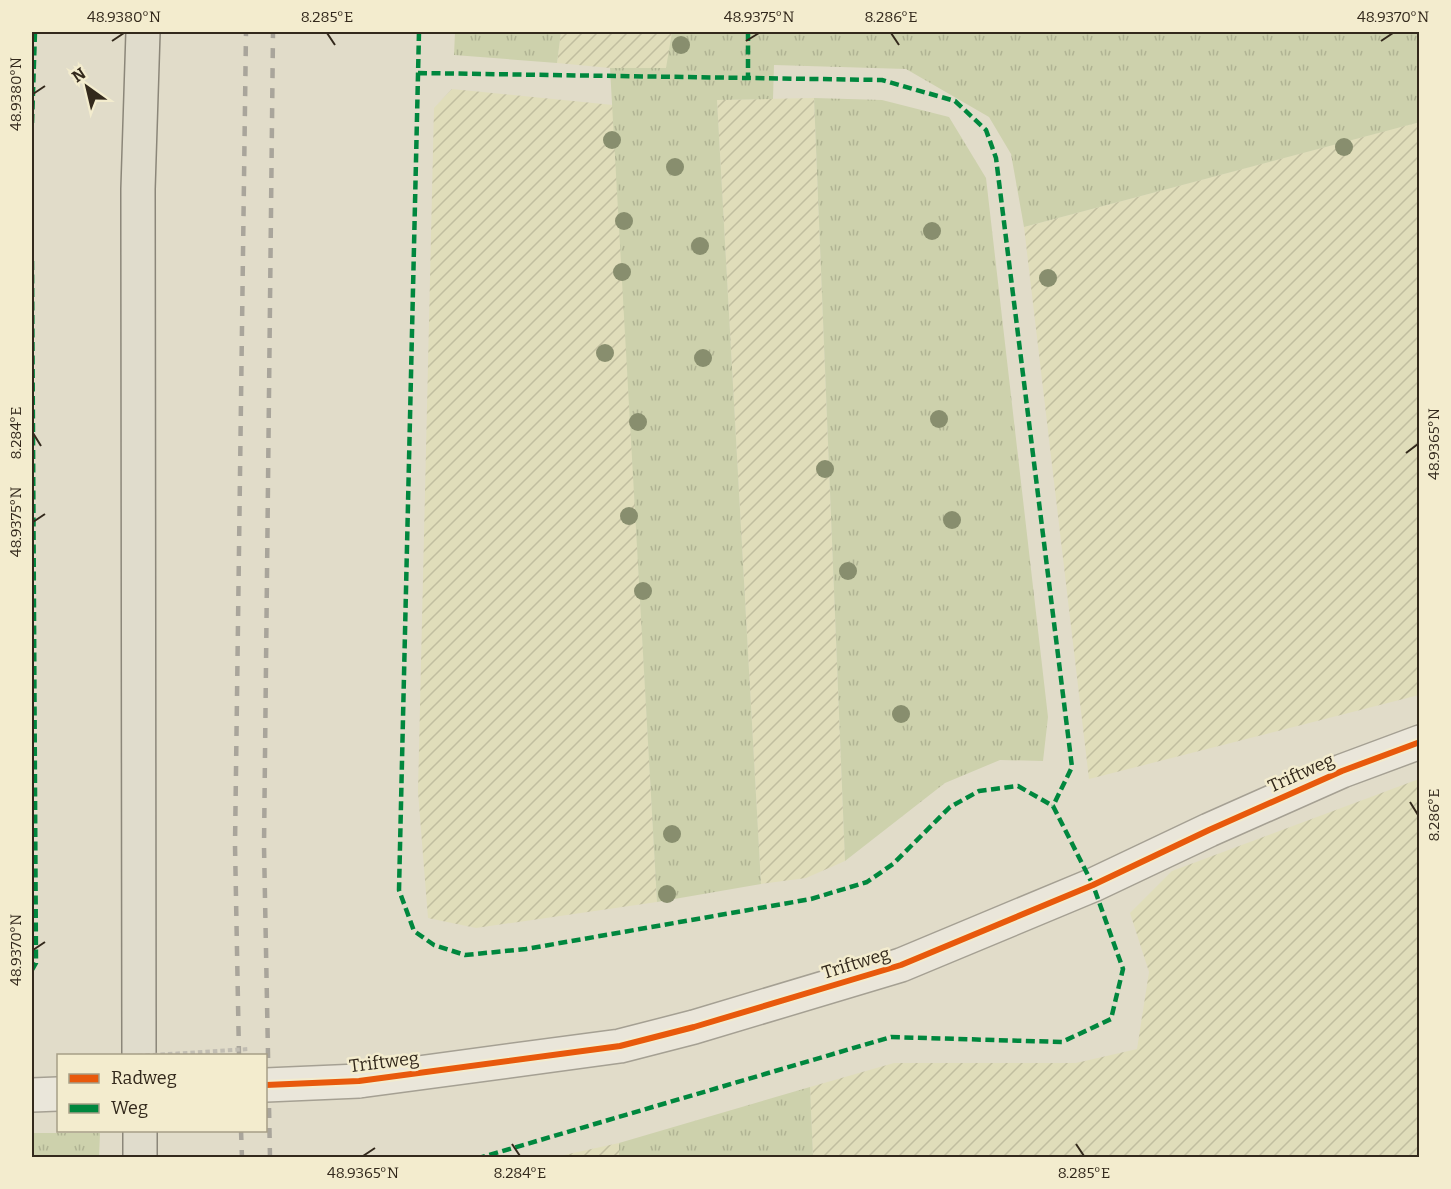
<svg xmlns="http://www.w3.org/2000/svg" width="1451" height="1189" font-family="Bitter,serif">
	<style>
		.farmland { fill: url(#farmland-furrows) }
		.grass { fill: url(#grass-tufts) }
		.lines { fill: none; stroke-linecap: round; stroke-linejoin: round }
		.street-casing { stroke: #a5a093; stroke-width: 36 }
		.primary-casing { stroke: #8b8679; stroke-width: 36 }
		.street { stroke: #eae6da; stroke-width: 33 }
		.primary { stroke: #e0dccc; stroke-width: 33 }
		.rail { stroke: #a9a59b; stroke-width: 4.5; stroke-dasharray: 10 10; stroke-linecap: butt }
		.street-bridge-casing { stroke: #a5a093; stroke-width: 36; stroke-linecap: butt }
		.path-bridge { stroke: #c1bdb2; stroke-width: 4; stroke-dasharray: 4.5 3; stroke-linecap: butt }
		.street-bridge { stroke: #eae6da; stroke-width: 33 }
		.quiet { stroke: #00873e; stroke-width: 4.5; stroke-dasharray: 9 4.5; stroke-linecap: butt }
		.cycleway-casing { stroke: #f3ecce; stroke-width: 10 }
		.cycleway { stroke: #e8590c; stroke-width: 6 }
		.tree { fill: #888e6e }
		.ticks { fill: none; stroke: #33291c; stroke-width: 2 }
		.labels { text-anchor: middle; stroke-width: 5; stroke-linejoin: round; paint-order: stroke }
		.street-label { font-size: 18px; fill: #33291c; stroke: #f3ecce }
		.neatline { fill: none; stroke: #33291c; stroke-width: 2 }
		.ticks-label { font-size: 15px; text-anchor: middle; fill: #33291c }
	</style>
	<defs>
		<pattern id="farmland-furrows" width="10" height="10" patternUnits="userSpaceOnUse" patternTransform="scale(1.5)"><rect width="10" height="10" fill="#e0ddba"/><path d="M-1 1l2-2M0 10L10 0M9 11l2-2" fill="none" stroke="#c1be9f"/></pattern>
		<pattern id="grass-tufts" width="24" height="20" patternUnits="userSpaceOnUse" patternTransform="scale(1.5)"><rect width="24" height="20" fill="#cdd1ac"/><path d="M3 7l-1-3M5 7V3M7 7l1-3M15 17l-1-3M17 17v-4M19 17l1-3" fill="none" stroke="#b0b393"/></pattern>
	</defs>
	<rect width="100%" height="100%" fill="#e1dcc9"/>
	<path class="farmland" d="M561,32H672L667,69L610,68L557,63Z
		M452,89L613,105L657,902L476,928L428,918L418,792L434,108Z
		M814,98L845,861L806,878L761,884L717,100Z
		M1419,122V695L1089,779L1024,227Z
		M1419,779V1157H813L810,1087L894,1063H1076L1137,1049L1149,972L1130,913L1172,871Z
		M619,1143V1157H555Z"/>
	<path class="grass" d="M455,32H561L557,63L454,55Z
		M672,32H1419L1420,122L1024,227L1011,154L989,117L906,69L774,65L773,99L717,100L761,884L657,902L610,68H666Z
		M814,98L882,100L949,117L986,178L1048,717L1043,761L1000,760L945,783L845,861Z
		M810,1087L813,1157H619V1143Z
		M32,1133H100L99,1157H32Z"/>
	<g class="lines">
		<defs>
			<path id="street" d="M359,1081L620,1046L694,1027L901,965L1093,885L1209,830L1342,771L1420,742
				M32,1095L58,1094"/>
			<path id="primary" d="M139,1056L138,189L143,32
				M140,1130V1158"/>
		</defs>
		<use href="#street" class="street-casing"/>
		<use href="#primary" class="primary-casing"/>
		<use href="#street" class="street"/>
		<use href="#primary" class="primary"/>
		<path class="rail" d="M239,1056L235,845L246,32
			M241,1130L242,1158
			M270,1158L264,846L273,32"/>
		<defs>
			<path id="street-bridge" d="M266,1085L359,1081"/>
		</defs>
		<use href="#street-bridge" class="street-bridge-casing"/>
		<path class="path-bridge" d="M138,1056L249,1049"/>
		<use href="#street-bridge" class="street-bridge"/>
		<path class="quiet" d="M419,32L399,890L414,931L434,945L465,955L526,949L811,899L867,882L893,864L950,807L979,791L1018,786L1053,806L1093,885L1123,969L1111,1019L1062,1042L891,1037L479,1158
			M748,32V78
			M418,73L882,80L955,101L986,130L996,158L1072,767L1053,806
			M32,123L35,32
			M32,261L36,963L32,970"/>
		<defs>
			<path id="cycleway" d="M266,1085L359,1081L620,1046L694,1027L901,965L1093,885L1209,830L1342,771L1420,742"/>
		</defs>
		<use href="#cycleway" class="cycleway-casing"/>
		<use href="#cycleway" class="cycleway"/>
	</g>
	<g class="tree">
		<circle cx="681" cy="45" r="9"/>
		<circle cx="612" cy="140" r="9"/>
		<circle cx="1344" cy="147" r="9"/>
		<circle cx="675" cy="167" r="9"/>
		<circle cx="624" cy="221" r="9"/>
		<circle cx="932" cy="231" r="9"/>
		<circle cx="700" cy="246" r="9"/>
		<circle cx="622" cy="272" r="9"/>
		<circle cx="1048" cy="278" r="9"/>
		<circle cx="605" cy="353" r="9"/>
		<circle cx="703" cy="358" r="9"/>
		<circle cx="939" cy="419" r="9"/>
		<circle cx="638" cy="422" r="9"/>
		<circle cx="825" cy="469" r="9"/>
		<circle cx="629" cy="516" r="9"/>
		<circle cx="952" cy="520" r="9"/>
		<circle cx="848" cy="571" r="9"/>
		<circle cx="643" cy="591" r="9"/>
		<circle cx="901" cy="714" r="9"/>
		<circle cx="672" cy="834" r="9"/>
		<circle cx="667" cy="894" r="9"/>
	</g>
	<path class="ticks" d="M327,33L335,45M891,33L899,45M112,41L124,33M746,41L759,33M1381,41L1393,33M33,94L45,86M33,433L41,446M1406,453L1418,444M33,522L45,514M1410,802L1418,815M33,950L45,942M512,1144L520,1156M1076,1144L1084,1156M363,1156L375,1148"/>
	<g class="labels">
		<g class="street-label">
			<text transform="translate(1301 773) rotate(-24)" y="6">Triftweg</text>
			<text transform="translate(856 963) rotate(-17)" y="6">Triftweg</text>
			<text transform="translate(384 1062) rotate(-7)" y="6">Triftweg</text>
		</g>
	</g>
	<rect width="1451" height="1189" fill="none" stroke="#f3ecce" stroke-width="66"/>
	<rect x="57" y="1054" width="210" height="78" fill="#f3ecce" stroke="#a69e87" stroke-width="1.5"/>
	<rect x="69" y="1074" width="30" height="9" fill="#e8590c" stroke="#a69e87" stroke-width="1.5"/>
	<text x="111" y="1084" font-size="18" fill="#33291c">Radweg</text>
	<rect x="69" y="1104" width="30" height="9" fill="#00873e" stroke="#a69e87" stroke-width="1.5"/>
	<text x="111" y="1114" font-size="18" fill="#33291c">Weg</text>
	<g transform="translate(87 87) rotate(326)" stroke="#f3ecce" stroke-width="4.5" paint-order="stroke">
	<path d="M0-4.5L10 22L0 15L-10 22Z" fill="#33291c"/>
	<text y="-9" font-size="16" font-weight="bold" text-anchor="middle" fill="#33291c">N</text>
	</g>
	<rect x="33" y="33" width="1385" height="1123" class="neatline"/>
	<g class="ticks-label">
		<text x="124" y="22">48.9380°N</text>
		<text x="327" y="22">8.285°E</text>
		<text x="759" y="22">48.9375°N</text>
		<text x="891" y="22">8.286°E</text>
		<text x="1393" y="22">48.9370°N</text>
		<text transform="translate(16 94) rotate(-90)" y="5">48.9380°N</text>
		<text transform="translate(16 433) rotate(-90)" y="5">8.284°E</text>
		<text transform="translate(1434 444) rotate(-90)" y="5">48.9365°N</text>
		<text transform="translate(16 522) rotate(-90)" y="5">48.9375°N</text>
		<text transform="translate(1434 815) rotate(-90)" y="5">8.286°E</text>
		<text transform="translate(16 950) rotate(-90)" y="5">48.9370°N</text>
		<text x="363" y="1178">48.9365°N</text>
		<text x="520" y="1178">8.284°E</text>
		<text x="1084" y="1178">8.285°E</text>
	</g>
</svg>
